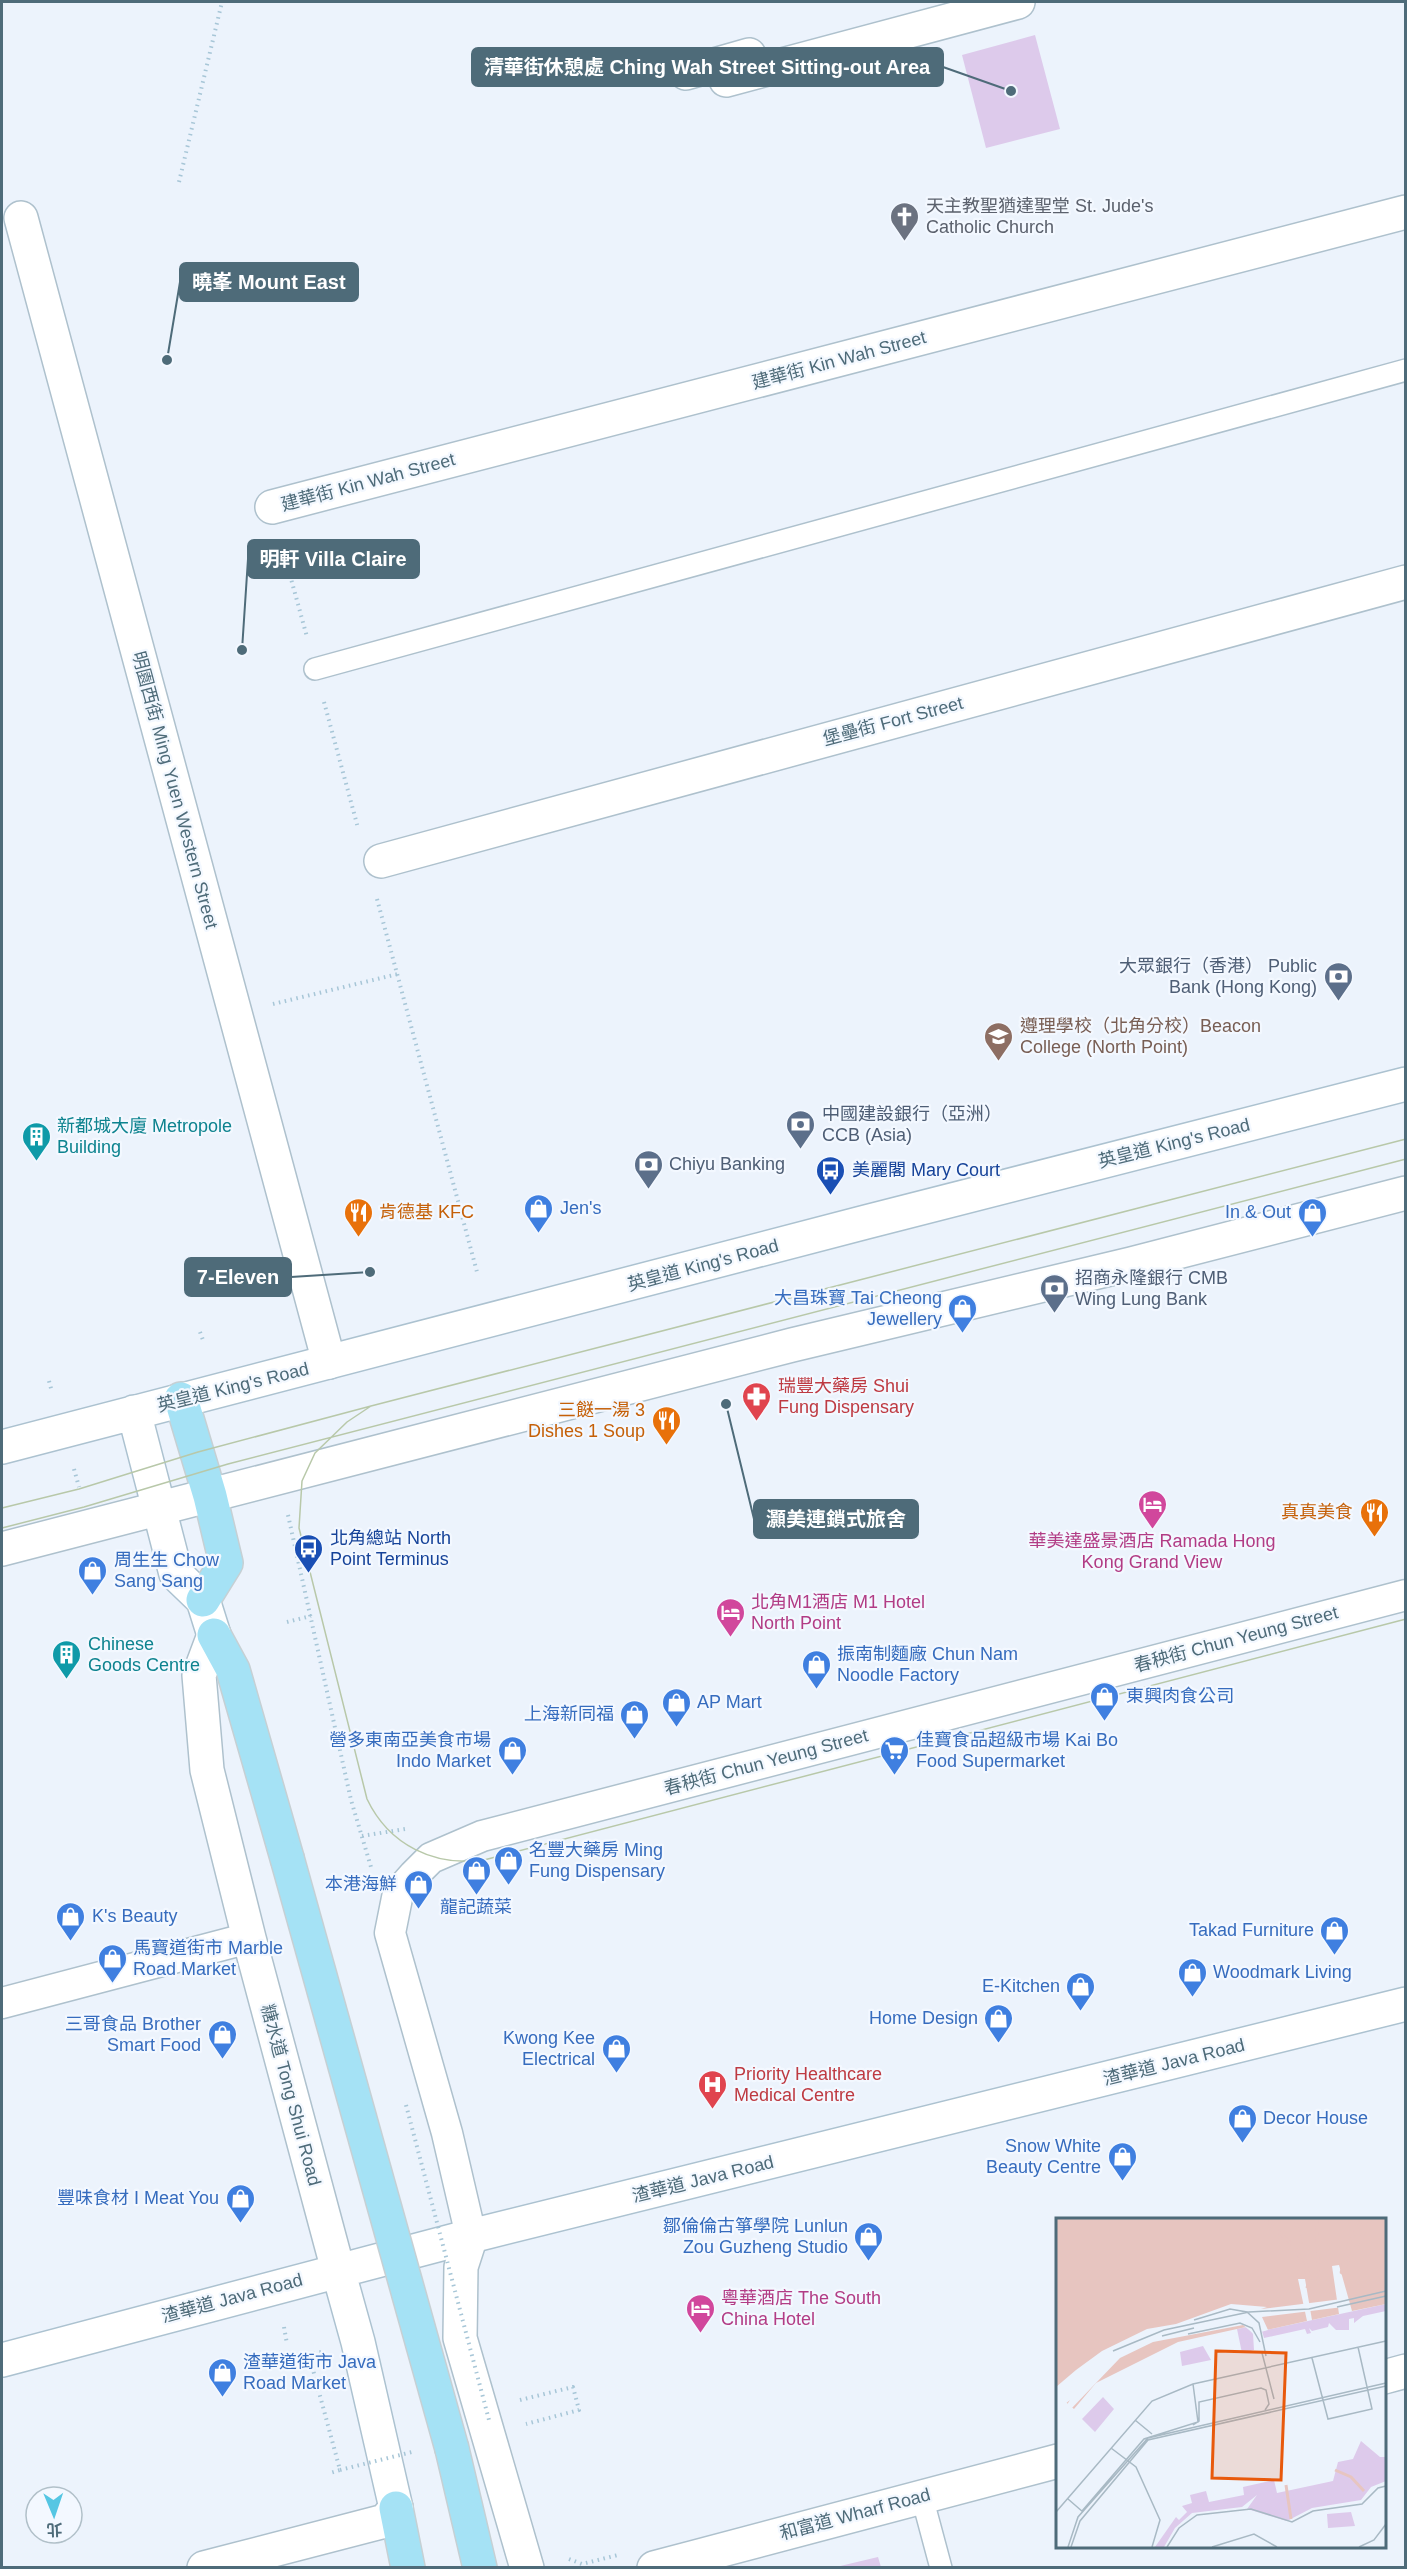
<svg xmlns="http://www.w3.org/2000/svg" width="1407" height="2569" font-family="Helvetica,'Noto Sans TC',sans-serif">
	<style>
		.green { fill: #ddcaeb }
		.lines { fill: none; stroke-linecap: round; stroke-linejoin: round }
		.service-casing { stroke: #aec1cd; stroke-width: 24 }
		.pedestrian-casing { stroke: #aec1cd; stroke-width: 33 }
		.minor-casing { stroke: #aec1cd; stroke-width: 36 }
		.tertiary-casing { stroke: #aec1cd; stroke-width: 36 }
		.secondary-casing { stroke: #acc2d0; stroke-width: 36 }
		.motorway-casing { stroke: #c6d0d4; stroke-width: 36 }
		.path { stroke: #a7c6d7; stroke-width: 4; stroke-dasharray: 1.5 4.5; stroke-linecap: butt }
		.service { stroke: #fff; stroke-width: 21 }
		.pedestrian { stroke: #fff; stroke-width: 30 }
		.minor { stroke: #fff; stroke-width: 33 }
		.tertiary { stroke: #fff; stroke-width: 33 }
		.secondary { stroke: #fff; stroke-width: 33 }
		.motorway { stroke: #a5e2f5; stroke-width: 33 }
		.tram { stroke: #b8c8a9; stroke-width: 1.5 }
		.motorway-bridge-casing { stroke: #c6d0d4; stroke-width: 36; stroke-linecap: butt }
		.path-bridge { stroke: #a7c6d7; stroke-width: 4; stroke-dasharray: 1.5 4.5; stroke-linecap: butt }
		.motorway-bridge { stroke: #a5e2f5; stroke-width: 33 }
		.labels { text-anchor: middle; stroke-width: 4.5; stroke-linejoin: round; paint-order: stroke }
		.worship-label { font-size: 18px; fill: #5b616d; stroke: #f3f8ff; text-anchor: start }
		.street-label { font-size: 18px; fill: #4e6b79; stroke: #f3f8ff }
		.service-label { font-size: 18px; fill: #4e5e75; stroke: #f3f8ff; text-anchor: start }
		.education-label { font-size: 18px; fill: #785e54; stroke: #f3f8ff; text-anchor: start }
		.culture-label { font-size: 18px; fill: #0d838f; stroke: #f3f8ff; text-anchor: start }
		.transit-label { font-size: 18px; fill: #164399; stroke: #f3f8ff; text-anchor: start }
		.shop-label { font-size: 18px; fill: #366cbe; stroke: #f3f8ff; text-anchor: end }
		.food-label { font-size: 18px; fill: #c56008; stroke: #f3f8ff; text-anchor: end }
		.health-label { font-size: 18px; fill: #be3a42; stroke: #f3f8ff; text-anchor: start }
		.hotel-label { font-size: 18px; fill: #b23c85; stroke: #f3f8ff; text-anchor: start }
		.inset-river { fill: none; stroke: #e7c5c0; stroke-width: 3 }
		.inset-road { fill: none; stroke: #a8b9c4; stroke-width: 1.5 }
		.view { fill: #e8590c; fill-opacity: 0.15; stroke: #e8590c; stroke-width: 3 }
		.inset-edge { fill: none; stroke: #4e6b79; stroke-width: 3 }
		.leader { fill: none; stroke: #4e6b79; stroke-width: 2 }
		.callout-dot { fill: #4e6b79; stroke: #f3f8ff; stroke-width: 2 }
		.callout { fill: #4e6b79; stroke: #4e6b79; stroke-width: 2 }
		.callout-label { font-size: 20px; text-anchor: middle; font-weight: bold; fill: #fff }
	</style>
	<rect width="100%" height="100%" fill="#ecf3fc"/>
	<path class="green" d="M1035,35L1060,129L986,148L962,55Z
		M878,2557L881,2567H836Z"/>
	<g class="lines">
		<defs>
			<path id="service" d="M315,669L1406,370
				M922,2497L941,2568"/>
			<path id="pedestrian" d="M2,2003L249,1938
				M471,2236L447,2133L390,1933L398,1893L414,1875L431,1858L482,1836L1406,1595"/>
			<path id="minor" d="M686,73L749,55
				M726,80L1018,2
				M21,218L329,1362
				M272,507L1406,212
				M381,861L1406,582
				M2,1549L792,1345L1131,1264L1406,1193
				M1384,2377L1406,2371
				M204,2568L385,2521L396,2508
				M654,2568L1058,2461"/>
			<path id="tertiary" d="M214,1635L199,1675L207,1770L249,1938L338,2270
				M471,2236L461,2267L460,2338L527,2568"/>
			<path id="secondary" d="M134,1412L176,1574L203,1600L214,1635
				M2,1447L866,1222L1406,1084
				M338,2270L358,2342L396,2508
				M2,2360L471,2236L1406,2004"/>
			<path id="motorway" d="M181,1399L210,1496L226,1563L203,1600
				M214,1635L233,1670L287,1858
				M452,2449L480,2568
				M396,2508L408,2568"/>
		</defs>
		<use href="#service" class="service-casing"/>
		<use href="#pedestrian" class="pedestrian-casing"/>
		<use href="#minor" class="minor-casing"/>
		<use href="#tertiary" class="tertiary-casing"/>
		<use href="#secondary" class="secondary-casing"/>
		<use href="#motorway" class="motorway-casing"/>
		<path class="path" d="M179,182L222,2
			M282,546L307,637
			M324,702L358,828
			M377,899L477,1272
			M273,1004L398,974
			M200,1332L203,1340
			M49,1381L52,1392
			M74,1469L79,1487
			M288,1515L351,1800L371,1867
			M287,1622L311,1616
			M362,1836L405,1829
			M284,2327L287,2344
			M321,2352L309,2355L340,2470L330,2473
			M520,2400L573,2387L579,2410L526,2424
			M569,2559L582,2564L618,2555"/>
		<use href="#service" class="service"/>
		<use href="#pedestrian" class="pedestrian"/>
		<use href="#minor" class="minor"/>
		<use href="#tertiary" class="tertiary"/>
		<use href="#secondary" class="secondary"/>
		<use href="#motorway" class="motorway"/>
		<path class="tram" d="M371,1406L347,1422L315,1453L302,1481L299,1528L367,1799C389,1845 434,1867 484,1860L1406,1619
			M2,1508L79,1489L198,1452L371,1406L1406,1139
			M2,1528L84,1507L228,1464L1406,1159"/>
		<defs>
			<path id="motorway-bridge" d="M287,1858L452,2449"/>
		</defs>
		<use href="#motorway-bridge" class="motorway-bridge-casing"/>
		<path class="path-bridge" d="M406,2105L489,2420
			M340,2470L412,2452"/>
		<use href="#motorway-bridge" class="motorway-bridge"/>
	</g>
	<defs>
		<symbol id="church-pin" viewBox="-11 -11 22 30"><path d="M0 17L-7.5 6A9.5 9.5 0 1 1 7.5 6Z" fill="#6b7280" stroke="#f3f8ff"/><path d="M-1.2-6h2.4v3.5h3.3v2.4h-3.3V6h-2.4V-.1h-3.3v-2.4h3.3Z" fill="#fff"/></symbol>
		<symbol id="bank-pin" viewBox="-11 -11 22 30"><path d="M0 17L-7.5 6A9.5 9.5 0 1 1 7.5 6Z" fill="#5c6f8a" stroke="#f3f8ff"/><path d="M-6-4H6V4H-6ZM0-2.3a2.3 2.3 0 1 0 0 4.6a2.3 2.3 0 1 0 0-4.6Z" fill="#fff"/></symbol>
		<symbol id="school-pin" viewBox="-11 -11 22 30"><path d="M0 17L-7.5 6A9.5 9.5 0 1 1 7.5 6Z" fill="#8d6e63" stroke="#f3f8ff"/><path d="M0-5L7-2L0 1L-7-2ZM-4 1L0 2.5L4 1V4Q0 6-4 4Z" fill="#fff"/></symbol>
		<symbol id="building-pin" viewBox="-11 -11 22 30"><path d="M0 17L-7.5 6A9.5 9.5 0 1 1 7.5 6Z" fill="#0f9aa8" stroke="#f3f8ff"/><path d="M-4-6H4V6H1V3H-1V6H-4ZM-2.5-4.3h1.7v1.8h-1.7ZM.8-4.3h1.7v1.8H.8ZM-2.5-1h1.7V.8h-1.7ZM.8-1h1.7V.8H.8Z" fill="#fff"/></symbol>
		<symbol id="bus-pin" viewBox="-11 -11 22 30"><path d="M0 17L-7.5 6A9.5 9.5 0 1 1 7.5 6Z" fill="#1a4fb4" stroke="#f3f8ff"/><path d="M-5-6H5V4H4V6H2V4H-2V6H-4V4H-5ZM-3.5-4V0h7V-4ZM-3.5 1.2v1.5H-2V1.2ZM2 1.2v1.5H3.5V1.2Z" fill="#fff"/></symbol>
		<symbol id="shop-pin" viewBox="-11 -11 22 30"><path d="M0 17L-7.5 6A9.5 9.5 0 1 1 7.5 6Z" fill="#3f7fe0" stroke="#f3f8ff"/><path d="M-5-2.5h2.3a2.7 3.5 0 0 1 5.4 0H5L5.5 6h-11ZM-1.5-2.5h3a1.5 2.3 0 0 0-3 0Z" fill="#fff"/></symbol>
		<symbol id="restaurant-pin" viewBox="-11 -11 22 30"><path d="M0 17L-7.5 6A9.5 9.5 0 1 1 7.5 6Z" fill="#e8710a" stroke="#f3f8ff"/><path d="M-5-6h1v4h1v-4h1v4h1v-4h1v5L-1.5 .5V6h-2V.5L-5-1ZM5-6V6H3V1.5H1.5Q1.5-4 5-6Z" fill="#fff"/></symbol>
		<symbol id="pharmacy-pin" viewBox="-11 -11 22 30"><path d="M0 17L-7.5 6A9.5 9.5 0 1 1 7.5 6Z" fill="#e0444e" stroke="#f3f8ff"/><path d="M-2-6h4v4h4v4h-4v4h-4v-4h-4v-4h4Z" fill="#fff"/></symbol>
		<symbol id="hotel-pin" viewBox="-11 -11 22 30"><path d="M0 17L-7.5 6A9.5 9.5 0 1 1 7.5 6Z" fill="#d1479c" stroke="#f3f8ff"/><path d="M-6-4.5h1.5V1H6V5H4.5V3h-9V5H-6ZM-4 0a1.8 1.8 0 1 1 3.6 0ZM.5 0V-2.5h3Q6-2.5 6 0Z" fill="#fff"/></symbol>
		<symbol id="supermarket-pin" viewBox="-11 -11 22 30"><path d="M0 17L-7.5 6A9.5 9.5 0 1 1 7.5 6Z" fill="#3f7fe0" stroke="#f3f8ff"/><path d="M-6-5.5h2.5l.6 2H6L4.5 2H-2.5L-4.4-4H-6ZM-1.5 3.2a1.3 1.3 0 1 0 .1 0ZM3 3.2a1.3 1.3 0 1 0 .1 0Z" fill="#fff"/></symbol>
		<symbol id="hospital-pin" viewBox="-11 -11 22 30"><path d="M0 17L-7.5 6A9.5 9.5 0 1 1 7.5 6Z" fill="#e0444e" stroke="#f3f8ff"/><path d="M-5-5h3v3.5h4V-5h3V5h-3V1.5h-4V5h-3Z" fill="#fff"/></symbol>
	</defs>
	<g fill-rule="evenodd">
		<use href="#church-pin" x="888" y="200" width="33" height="45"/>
		<use href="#bank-pin" x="1322" y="960" width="33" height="45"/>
		<use href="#school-pin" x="982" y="1020" width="33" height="45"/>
		<use href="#bank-pin" x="784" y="1108" width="33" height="45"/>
		<use href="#building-pin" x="20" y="1120" width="33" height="45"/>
		<use href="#bank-pin" x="632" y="1148" width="33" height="45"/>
		<use href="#bus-pin" x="814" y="1154" width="33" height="45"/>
		<use href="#shop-pin" x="522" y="1192" width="33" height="45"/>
		<use href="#restaurant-pin" x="342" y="1196" width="33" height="45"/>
		<use href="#shop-pin" x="1296" y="1196" width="33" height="45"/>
		<use href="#bank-pin" x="1038" y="1272" width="33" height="45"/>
		<use href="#shop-pin" x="946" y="1292" width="33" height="45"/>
		<use href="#pharmacy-pin" x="740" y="1380" width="33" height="45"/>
		<use href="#restaurant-pin" x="650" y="1404" width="33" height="45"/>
		<use href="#hotel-pin" x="1136" y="1488" width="33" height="45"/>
		<use href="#restaurant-pin" x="1358" y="1496" width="33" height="45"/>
		<use href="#bus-pin" x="292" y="1532" width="33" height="45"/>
		<use href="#shop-pin" x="76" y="1554" width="33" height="45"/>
		<use href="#hotel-pin" x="714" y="1596" width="33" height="45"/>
		<use href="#building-pin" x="50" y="1638" width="33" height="45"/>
		<use href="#shop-pin" x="800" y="1648" width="33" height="45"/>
		<use href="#shop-pin" x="1088" y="1680" width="33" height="45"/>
		<use href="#shop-pin" x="660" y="1686" width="33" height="45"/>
		<use href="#shop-pin" x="618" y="1698" width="33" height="45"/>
		<use href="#shop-pin" x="496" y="1734" width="33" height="45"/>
		<use href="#supermarket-pin" x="878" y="1734" width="33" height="45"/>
		<use href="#shop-pin" x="492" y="1844" width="33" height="45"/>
		<use href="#shop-pin" x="460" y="1854" width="33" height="45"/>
		<use href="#shop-pin" x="402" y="1868" width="33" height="45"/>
		<use href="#shop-pin" x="54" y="1900" width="33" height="45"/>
		<use href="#shop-pin" x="1318" y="1914" width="33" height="45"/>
		<use href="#shop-pin" x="96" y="1942" width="33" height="45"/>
		<use href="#shop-pin" x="1176" y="1956" width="33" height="45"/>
		<use href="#shop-pin" x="1064" y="1970" width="33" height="45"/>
		<use href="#shop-pin" x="982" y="2002" width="33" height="45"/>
		<use href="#shop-pin" x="206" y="2018" width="33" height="45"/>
		<use href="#shop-pin" x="600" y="2032" width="33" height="45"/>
		<use href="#hospital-pin" x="696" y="2068" width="33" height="45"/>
		<use href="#shop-pin" x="1226" y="2102" width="33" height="45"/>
		<use href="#shop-pin" x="1106" y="2140" width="33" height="45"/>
		<use href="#shop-pin" x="224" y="2182" width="33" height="45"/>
		<use href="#shop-pin" x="852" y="2220" width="33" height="45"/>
		<use href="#hotel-pin" x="684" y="2292" width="33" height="45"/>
		<use href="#shop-pin" x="206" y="2356" width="33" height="45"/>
	</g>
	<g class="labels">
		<g class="worship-label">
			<text x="926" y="212">天主教聖猶達聖堂 St. Jude's<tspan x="926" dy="21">Catholic Church</tspan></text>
		</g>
		<g class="street-label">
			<text transform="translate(839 360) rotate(-15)" y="6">建華街 Kin Wah Street</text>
			<text transform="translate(368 482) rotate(-15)" y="6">建華街 Kin Wah Street</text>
			<text transform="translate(893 721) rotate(-15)" y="6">堡壘街 Fort Street</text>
			<text transform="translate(175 790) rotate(75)" y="6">明園西街 Ming Yuen Western Street</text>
			<text transform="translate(1174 1143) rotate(-14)" y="6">英皇道 King's Road</text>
			<text transform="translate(703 1265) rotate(-15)" y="6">英皇道 King's Road</text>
			<text transform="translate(233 1387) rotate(-14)" y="6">英皇道 King's Road</text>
			<text transform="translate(1236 1639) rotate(-15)" y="6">春秧街 Chun Yeung Street</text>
			<text transform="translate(766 1762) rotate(-15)" y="6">春秧街 Chun Yeung Street</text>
			<text transform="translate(1174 2062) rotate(-14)" y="6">渣華道 Java Road</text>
			<text transform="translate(291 2095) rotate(75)" y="6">糖水道 Tong Shui Road</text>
			<text transform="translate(703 2179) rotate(-14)" y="6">渣華道 Java Road</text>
			<text transform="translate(232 2298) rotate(-15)" y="6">渣華道 Java Road</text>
			<text transform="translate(855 2514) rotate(-15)" y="6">和富道 Wharf Road</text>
		</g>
		<g class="service-label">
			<text x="1317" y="972" text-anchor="end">大眾銀行（香港） Public<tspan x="1317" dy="21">Bank (Hong Kong)</tspan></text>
			<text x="822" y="1120">中國建設銀行（亞洲）<tspan x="822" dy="21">CCB (Asia)</tspan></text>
			<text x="669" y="1170">Chiyu Banking</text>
			<text x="1075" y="1284">招商永隆銀行 CMB<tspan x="1075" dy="21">Wing Lung Bank</tspan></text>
		</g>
		<g class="education-label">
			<text x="1020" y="1032">遵理學校（北角分校）Beacon<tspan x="1020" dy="21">College (North Point)</tspan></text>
		</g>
		<g class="culture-label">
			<text x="57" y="1132">新都城大廈 Metropole<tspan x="57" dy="21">Building</tspan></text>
			<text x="88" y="1650">Chinese<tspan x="88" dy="21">Goods Centre</tspan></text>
		</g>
		<g class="transit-label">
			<text x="852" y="1176">美麗閣 Mary Court</text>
			<text x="330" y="1544">北角總站 North<tspan x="330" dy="21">Point Terminus</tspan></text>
		</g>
		<g class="shop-label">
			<text x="560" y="1214" text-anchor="start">Jen's</text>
			<text x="1291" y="1218">In &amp; Out</text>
			<text x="942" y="1304">大昌珠寶 Tai Cheong<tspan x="942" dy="21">Jewellery</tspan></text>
			<text x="114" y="1566" text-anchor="start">周生生 Chow<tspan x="114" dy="21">Sang Sang</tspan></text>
			<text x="837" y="1660" text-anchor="start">振南制麵廠 Chun Nam<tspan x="837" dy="21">Noodle Factory</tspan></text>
			<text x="1126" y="1702" text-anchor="start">東興肉食公司</text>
			<text x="697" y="1708" text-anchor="start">AP Mart</text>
			<text x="614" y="1720">上海新同福</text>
			<text x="491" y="1746">營多東南亞美食市場<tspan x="491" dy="21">Indo Market</tspan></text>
			<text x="916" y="1746" text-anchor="start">佳寶食品超級市場 Kai Bo<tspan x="916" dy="21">Food Supermarket</tspan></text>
			<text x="529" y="1856" text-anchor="start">名豐大藥房 Ming<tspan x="529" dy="21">Fung Dispensary</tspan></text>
			<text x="397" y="1890">本港海鮮</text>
			<text x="476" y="1913" text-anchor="middle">龍記蔬菜</text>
			<text x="92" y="1922" text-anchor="start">K's Beauty</text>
			<text x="1314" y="1936">Takad Furniture</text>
			<text x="133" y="1954" text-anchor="start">馬寶道街市 Marble<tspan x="133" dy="21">Road Market</tspan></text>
			<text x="1213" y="1978" text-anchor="start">Woodmark Living</text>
			<text x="1060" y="1992">E-Kitchen</text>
			<text x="978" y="2024">Home Design</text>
			<text x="201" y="2030">三哥食品 Brother<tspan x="201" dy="21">Smart Food</tspan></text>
			<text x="595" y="2044">Kwong Kee<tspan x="595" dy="21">Electrical</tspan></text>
			<text x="1263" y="2124" text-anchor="start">Decor House</text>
			<text x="1101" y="2152">Snow White<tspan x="1101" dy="21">Beauty Centre</tspan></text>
			<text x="219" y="2204">豐味食材 I Meat You</text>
			<text x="848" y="2232">鄒倫倫古箏學院 Lunlun<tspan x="848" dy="21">Zou Guzheng Studio</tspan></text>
			<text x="243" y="2368" text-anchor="start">渣華道街市 Java<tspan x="243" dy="21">Road Market</tspan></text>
		</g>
		<g class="food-label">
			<text x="379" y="1218" text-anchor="start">肯德基 KFC</text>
			<text x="645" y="1416">三餸一湯 3<tspan x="645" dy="21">Dishes 1 Soup</tspan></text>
			<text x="1353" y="1518">真真美食</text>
		</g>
		<g class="health-label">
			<text x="778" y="1392">瑞豐大藥房 Shui<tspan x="778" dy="21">Fung Dispensary</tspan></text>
			<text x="734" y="2080">Priority Healthcare<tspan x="734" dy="21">Medical Centre</tspan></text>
		</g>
		<g class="hotel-label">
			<text x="1152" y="1547" text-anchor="middle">華美達盛景酒店 Ramada Hong<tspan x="1152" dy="21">Kong Grand View</tspan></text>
			<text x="751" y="1608">北角M1酒店 M1 Hotel<tspan x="751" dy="21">North Point</tspan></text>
			<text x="721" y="2304">粵華酒店 The South<tspan x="721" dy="21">China Hotel</tspan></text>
		</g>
	</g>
	<g transform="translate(1056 2218)">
		<rect width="330" height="330" fill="#ecf3fc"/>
		<path d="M330,86V93L307,98L298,105V100L293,101V112H280L273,105L272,109L256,113L253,110L255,115L251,116L249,111L208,120L206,113ZM191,109L197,116L198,132L186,135L181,111ZM147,128L155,142L126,148L124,134ZM47,179L58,191L39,214L26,201ZM305,223L324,239H330V263L315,269L305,282L256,290L231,303L191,291L201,277L186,289L136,295L119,310L108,329H99L120,299L123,302L131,294L126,288L136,285L134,277L150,273L153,284L188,277L187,269L218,262L221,275L277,263L282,244L297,241ZM295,294L299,308L272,310L271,296Z" fill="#ddcaeb"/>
		<path d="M0,1H330V86L296,93L283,47L276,48L283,96L256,102L249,61H242L251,103L201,114L199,107L122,124L40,165L18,191L0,176Z" fill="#e7c5c0"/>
		<path d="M286,81L287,89L206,99L212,112L198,116L187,107L97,124L64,140L14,192L10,188L14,182L8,187L0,180V169L20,152L46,133L91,111L120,106L175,86L211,89L205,91Z" fill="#ecf3fc"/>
		<path class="inset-river" d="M208,1L239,29L253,61L251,70M239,1L255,65M285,55L293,25L306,1M285,56L315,1M252,70L262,55L261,1M279,252L295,259L308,273M230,267L235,301"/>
		<path class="inset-road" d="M281,89L330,78M138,102L174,91L191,94L203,105L210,138M132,116L184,105L196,110L204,124M106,118L138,110M57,133L108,112L193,94L253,91L330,73M206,135L218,181M256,140L272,201L316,191L302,129M79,202L96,216M137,207L143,203V184L205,170L210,172L213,186L209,192M55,230L80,249L104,302L96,329M12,281L27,294M26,293L88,221L142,204L137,166M0,294L96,183L137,166L330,123M12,329L22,299L92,220L330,165M15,329L24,303L92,222L330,168M111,329L123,310L141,297L195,291L236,304L257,293L306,286L322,270L330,268M156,329L198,316L221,329M303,329L318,322L330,306"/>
		<path class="view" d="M160,133L230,135L225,262L156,260Z"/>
		<rect width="330" height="330" class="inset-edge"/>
	</g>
	<path class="leader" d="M1011 91L943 67M167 360L180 282M242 650L248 559M370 1272L291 1277M726 1404L754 1519"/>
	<g class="callout-dot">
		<circle cx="1011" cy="91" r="6"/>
		<circle cx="167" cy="360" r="6"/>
		<circle cx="242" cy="650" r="6"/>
		<circle cx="370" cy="1272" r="6"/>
		<circle cx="726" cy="1404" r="6"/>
	</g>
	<g class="callout">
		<rect x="472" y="48" width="471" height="38" rx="6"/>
		<rect x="180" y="263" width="178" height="38" rx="6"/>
		<rect x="248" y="540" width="171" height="38" rx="6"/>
		<rect x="185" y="1258" width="106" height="38" rx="6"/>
		<rect x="754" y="1500" width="164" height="38" rx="6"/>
	</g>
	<g class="callout-label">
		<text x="707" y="74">清華街休憩處 Ching Wah Street Sitting-out Area</text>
		<text x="269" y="289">曉峯 Mount East</text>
		<text x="333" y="566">明軒 Villa Claire</text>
		<text x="238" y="1284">7-Eleven</text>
		<text x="836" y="1526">灝美連鎖式旅舍</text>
	</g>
	<rect width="1407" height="2569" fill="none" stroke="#4e6b79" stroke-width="6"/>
	<g transform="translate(54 2515) rotate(178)"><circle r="28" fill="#f3f8ff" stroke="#b1c0c9" stroke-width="1.5"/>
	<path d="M0-4.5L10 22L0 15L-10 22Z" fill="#55c6e3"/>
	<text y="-9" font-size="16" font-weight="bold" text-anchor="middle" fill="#4e6b79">北</text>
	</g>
</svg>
